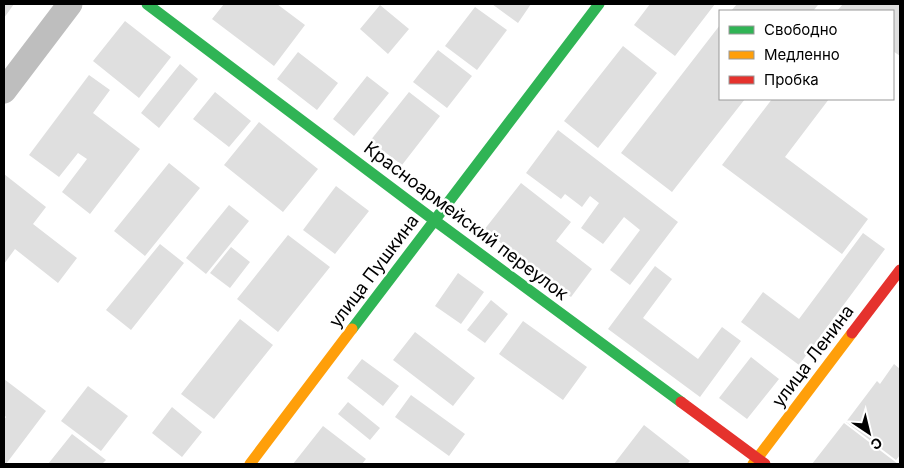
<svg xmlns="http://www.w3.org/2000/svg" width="904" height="468" font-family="Inter,sans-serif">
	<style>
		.building { fill: #dfdfdf }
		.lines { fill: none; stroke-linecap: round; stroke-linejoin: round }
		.street { stroke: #bebebe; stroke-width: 25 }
		.fast { stroke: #30b455; stroke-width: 11 }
		.slow { stroke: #ff9f0a; stroke-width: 11 }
		.jam { stroke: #e5322d; stroke-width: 11 }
		.labels { text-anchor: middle; stroke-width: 5; stroke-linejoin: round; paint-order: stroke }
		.street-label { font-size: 18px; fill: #000; stroke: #fff }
	</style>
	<rect width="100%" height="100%" fill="#fff"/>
	<path class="building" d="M4,4H14L4,18Z
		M224,4H277L305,25L274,66L212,19Z
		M492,4H531L518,23Z
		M650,4H715L675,56L634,25Z
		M737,4H815L818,5L813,11H731Z
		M843,4H900V56L893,51V11H837Z
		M380,5L409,29L388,54L360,29Z
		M475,7L507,30L477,70L445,46Z
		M125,21L171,57L139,98L93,61Z
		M720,25V99H745L672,192L621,153Z
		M623,46L657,73L598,148L564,121Z
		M438,50L472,76L447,108L413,82Z
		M298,52L338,83L317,110L277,79Z
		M180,64L198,79L159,128L141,113Z
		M89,75L110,90L93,113L140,149L90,214L62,192L87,159L78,153L59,177L29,155Z
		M367,76L389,93L354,136L333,119Z
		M215,92L251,121L229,147L193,119Z
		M409,92L440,116L402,165L370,141Z
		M772,99H829L785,157L868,219L842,254L722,165Z
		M259,122L318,169L283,212L224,165Z
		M558,130L678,222L630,285L610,270L640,230L624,217L603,244L581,228L599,203L590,196L582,207L565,194L561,199L526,173Z
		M169,163L200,188L145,256L114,231Z
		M4,174L46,207L33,224L77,258L58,283L15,249L4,264Z
		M521,183L571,222L556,241L592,269L571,297L484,230Z
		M336,186L369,211L335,254L303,230Z
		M229,205L249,221L206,274L186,258Z
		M863,233L885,249L799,365L741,322L763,292L799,319Z
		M288,235L330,267L278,332L237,299Z
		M160,244L184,263L131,330L106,310Z
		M231,247L250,262L230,288L210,273Z
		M655,266L672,279L643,318L698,359L722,327L741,341L700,397L608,329Z
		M458,273L484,292L461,324L435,306Z
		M491,300L508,314L485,343L467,330Z
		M240,319L273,345L214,419L181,394Z
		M523,321L587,367L563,400L499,354Z
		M415,332L475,378L453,406L393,360Z
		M751,357L779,379L747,419L719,398Z
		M362,359L399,386L383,406L347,378Z
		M894,364L900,369V455L896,460L846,422L877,381L880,384Z
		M4,379L46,411L6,464H4V420L6,417L4,415Z
		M88,386L128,416L101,451L61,421Z
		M411,395L465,434L449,456L395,417Z
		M348,402L380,428L370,440L338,414Z
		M172,407L202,432L182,457L152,433Z
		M844,423L898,464H812Z
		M644,425L690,461L687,464H614Z
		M323,426L366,459L362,464H293Z
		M72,434L106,460L102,464H48Z"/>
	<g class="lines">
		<path class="street" d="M4,91L70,4"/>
		<path class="fast" d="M147,4L434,220L681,402
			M352,329L599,4"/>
		<path class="slow" d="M250,464L352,329
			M753,464L852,333"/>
		<path class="jam" d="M852,333L900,270
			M681,402L765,464"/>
	</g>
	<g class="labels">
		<g class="street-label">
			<text transform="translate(466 221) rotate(37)" y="6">Красноармейский переулок</text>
			<text transform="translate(374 271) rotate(-53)" y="6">улица Пушкина</text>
			<text transform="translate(813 356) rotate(-53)" y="6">улица Ленина</text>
		</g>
	</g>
	<rect width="904" height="468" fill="none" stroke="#000000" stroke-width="10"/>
	<rect x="719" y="10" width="175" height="90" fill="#ffffff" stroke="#999999"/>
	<rect x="729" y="26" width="25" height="8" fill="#30b455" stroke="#999999"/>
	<text x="764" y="35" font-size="15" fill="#000000">Свободно</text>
	<rect x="729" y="51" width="25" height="8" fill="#ff9f0a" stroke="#999999"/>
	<text x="764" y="60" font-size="15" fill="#000000">Медленно</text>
	<rect x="729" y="76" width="25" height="8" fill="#e5322d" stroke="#999999"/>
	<text x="764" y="85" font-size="15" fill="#000000">Пробка</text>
	<g transform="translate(869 433) rotate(145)" stroke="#ffffff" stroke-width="4" paint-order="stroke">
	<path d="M0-4L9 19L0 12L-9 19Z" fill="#000000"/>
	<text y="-8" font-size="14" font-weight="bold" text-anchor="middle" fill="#000000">С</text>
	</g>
</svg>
